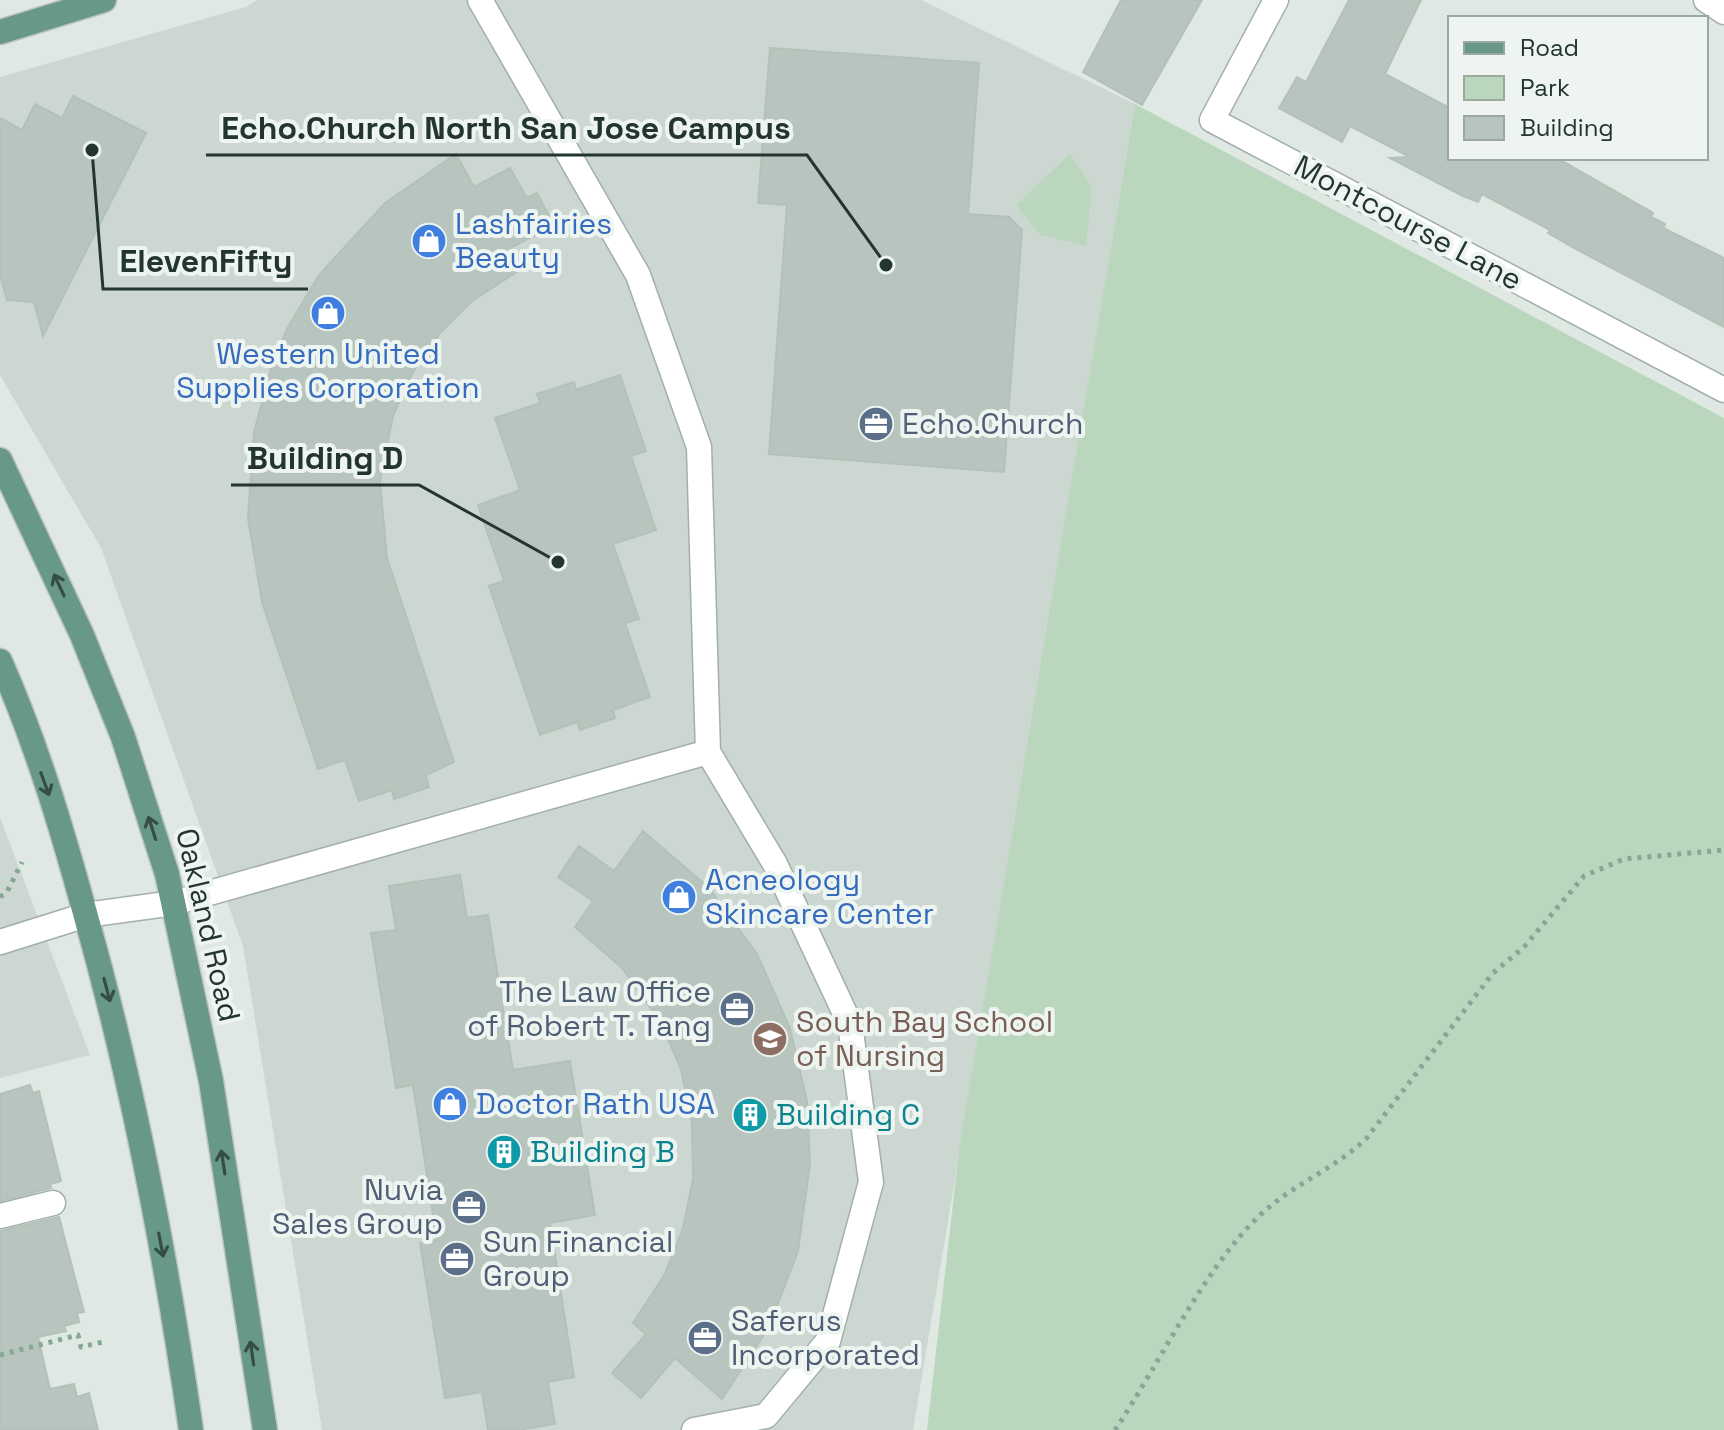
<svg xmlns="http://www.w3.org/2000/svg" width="1724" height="1430" font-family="'Space Grotesk',sans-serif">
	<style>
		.built { fill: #cdd7d2 }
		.green { fill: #bad7be }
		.building { fill: #b7c5be; stroke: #b2c1b9; stroke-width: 2 }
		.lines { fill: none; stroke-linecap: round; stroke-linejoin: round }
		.minor-casing { stroke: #a3afa9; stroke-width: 27 }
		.major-casing { stroke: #bdc3c0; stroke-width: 27 }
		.path { stroke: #83a898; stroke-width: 5; stroke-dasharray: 4 6; stroke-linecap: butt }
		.minor { stroke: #fff; stroke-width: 24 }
		.major { stroke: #689887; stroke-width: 24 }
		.oneway { stroke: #344e44 }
		.labels { text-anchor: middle; stroke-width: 8; stroke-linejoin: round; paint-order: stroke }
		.street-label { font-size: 30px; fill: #22362e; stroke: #eef5f1 }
		.shop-label { font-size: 30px; fill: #366cbe; stroke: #eef5f1; text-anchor: start }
		.service-label { font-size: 30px; fill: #4e5e75; stroke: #eef5f1; text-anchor: start }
		.education-label { font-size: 30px; fill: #785e54; stroke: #eef5f1; text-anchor: start }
		.culture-label { font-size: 30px; fill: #0d838f; stroke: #eef5f1; text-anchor: start }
		.leader { fill: none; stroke: #22362e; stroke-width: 3 }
		.callout-dot { fill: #22362e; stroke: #eef5f1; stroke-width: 3 }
		.callout-label { font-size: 32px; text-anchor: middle; font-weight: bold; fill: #22362e; stroke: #eef5f1; stroke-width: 8; stroke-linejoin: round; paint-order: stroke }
	</style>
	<rect width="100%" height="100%" fill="#dfe8e3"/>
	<path class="built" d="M257,0H921L1135,104L913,1430H322L243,946L101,548L0,375V77L246,7Z
		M0,817L90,1055L0,1078Z"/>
	<path class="green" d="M1135,104L1724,418V1430H927L960,1143Z
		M1070,154L1092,187L1086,246L1040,235L1016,205Z"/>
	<path class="building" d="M1121,0H1202L1142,105L1083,72Z
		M1349,0H1421L1385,74L1450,108V158H1557L1653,213L1651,217L1665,224L1663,228L1724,258V327L1572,247L1548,233L1550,230L1482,194L1478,202L1463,196L1390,158L1410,157L1350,126L1342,142L1279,108L1297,77L1306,82Z
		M770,48L979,63L968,214L1009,217L1022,230L1004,472L769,454L787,205L758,203Z
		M73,96L146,133L43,336L34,302L7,300L0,275V118L22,130L35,104L62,118Z
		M456,154L474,187L510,168L527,198L537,193L554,225L507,250L518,271L472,301L441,332L413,372L393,416L380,482L387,558L454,762L426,775L429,787L394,799L392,790L359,801L345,760L318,769L262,602L248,518L254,432L273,361L288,327L319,275L385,203Z
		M620,375L646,451L631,456L656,530L613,544L639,619L625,623L650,697L613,710L615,718L580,730L577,722L540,735L489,586L504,581L478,505L520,490L495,418L540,403L537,394L574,382L576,390Z
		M643,831L709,888L757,954L790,1028L807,1101L810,1164L798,1251L769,1327L722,1399L675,1358L641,1398L612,1373L646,1334L633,1323L665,1274L683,1228L693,1179L692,1123L681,1069L661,1023L622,968L575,927L593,901L558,877L579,846L614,871Z
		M460,875L467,918L488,915L513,1070L570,1061L595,1215L550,1223L574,1377L548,1382L555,1424L518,1430H488L482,1392L445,1398L420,1243L437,1240L413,1085L396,1088L371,933L396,930L389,886Z
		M30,1085L33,1093L39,1091L61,1181L50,1184L51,1188L0,1201V1094Z
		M59,1217L84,1312L77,1313L79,1322L64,1326L66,1331L38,1337L50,1389L74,1384L77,1397L89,1393L98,1430H0V1231Z"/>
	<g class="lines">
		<defs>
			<path id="minor" d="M480,0L638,275L699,447L708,752L775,864L850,1024L871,1182L828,1341L766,1416L694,1430
				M1276,0L1212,120L1724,390
				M1706,0L1724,12
				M0,942L86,915L174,903L708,752
				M0,1216L53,1203"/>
			<path id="major" d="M0,32L104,0
				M0,460L82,635L123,737L167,874L211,1081L265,1430
				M0,661C36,742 62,829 85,913C133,1083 166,1256 191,1430"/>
		</defs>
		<use href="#minor" class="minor-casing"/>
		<use href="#major" class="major-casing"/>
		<path class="path" d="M0,897L7,892L22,862
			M0,1355L78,1335L81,1347L107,1341
			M1115,1430C1158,1366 1204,1269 1258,1217C1291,1185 1333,1170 1366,1139L1493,973L1524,947L1584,876L1624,859L1724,850"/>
		<use href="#minor" class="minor"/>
		<use href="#major" class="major"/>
	</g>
	<defs><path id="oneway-shaft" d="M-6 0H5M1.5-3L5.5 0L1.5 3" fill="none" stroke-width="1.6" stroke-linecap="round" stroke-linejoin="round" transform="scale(2)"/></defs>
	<g class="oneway">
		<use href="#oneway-shaft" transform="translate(59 585) rotate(-115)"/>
		<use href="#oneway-shaft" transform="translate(45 784) rotate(70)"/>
		<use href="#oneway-shaft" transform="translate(152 828) rotate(-108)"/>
		<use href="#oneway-shaft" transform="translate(107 990) rotate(75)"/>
		<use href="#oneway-shaft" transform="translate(223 1162) rotate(-99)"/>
		<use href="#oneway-shaft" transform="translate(161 1245) rotate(79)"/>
		<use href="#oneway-shaft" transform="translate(252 1353) rotate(-98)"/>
	</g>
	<defs>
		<symbol id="shop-disc" viewBox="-11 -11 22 22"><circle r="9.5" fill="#3f7fe0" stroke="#eef5f1"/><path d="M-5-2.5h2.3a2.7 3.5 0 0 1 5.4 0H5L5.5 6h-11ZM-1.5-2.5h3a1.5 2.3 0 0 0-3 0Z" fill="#fff"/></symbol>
		<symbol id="office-disc" viewBox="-11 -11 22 22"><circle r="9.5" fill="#5c6f8a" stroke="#eef5f1"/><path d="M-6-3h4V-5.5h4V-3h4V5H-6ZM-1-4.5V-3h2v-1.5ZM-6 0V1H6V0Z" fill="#fff"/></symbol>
		<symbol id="school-disc" viewBox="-11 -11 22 22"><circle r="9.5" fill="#8d6e63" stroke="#eef5f1"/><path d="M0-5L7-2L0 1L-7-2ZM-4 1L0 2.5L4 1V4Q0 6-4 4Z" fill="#fff"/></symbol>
		<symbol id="building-disc" viewBox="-11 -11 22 22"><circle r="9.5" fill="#0f9aa8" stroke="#eef5f1"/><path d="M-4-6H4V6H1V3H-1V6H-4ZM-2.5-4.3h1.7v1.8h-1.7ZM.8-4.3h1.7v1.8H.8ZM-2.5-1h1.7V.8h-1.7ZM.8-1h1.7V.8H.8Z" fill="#fff"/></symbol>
	</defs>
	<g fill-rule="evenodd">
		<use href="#shop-disc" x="409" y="221" width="40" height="40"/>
		<use href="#shop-disc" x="308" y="293" width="40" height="40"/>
		<use href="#office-disc" x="856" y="404" width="40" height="40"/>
		<use href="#shop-disc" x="659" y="877" width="40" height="40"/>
		<use href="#office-disc" x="717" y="989" width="40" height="40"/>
		<use href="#school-disc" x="750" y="1019" width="40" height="40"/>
		<use href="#shop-disc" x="430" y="1084" width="40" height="40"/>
		<use href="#building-disc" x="730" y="1095" width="40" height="40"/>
		<use href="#building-disc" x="484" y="1132" width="40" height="40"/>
		<use href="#office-disc" x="449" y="1187" width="40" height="40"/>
		<use href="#office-disc" x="437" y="1239" width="40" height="40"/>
		<use href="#office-disc" x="685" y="1318" width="40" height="40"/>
	</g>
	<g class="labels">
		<g class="street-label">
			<text transform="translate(1408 223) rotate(28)" y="10">Montcourse Lane</text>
			<text transform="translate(208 925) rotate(77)" y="10">Oakland Road</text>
		</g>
		<g class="shop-label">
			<text x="455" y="234">Lashfairies<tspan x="455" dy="34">Beauty</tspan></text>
			<text x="328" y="364" text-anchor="middle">Western United<tspan x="328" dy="34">Supplies Corporation</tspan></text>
			<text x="705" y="890">Acneology<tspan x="705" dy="34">Skincare Center</tspan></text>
			<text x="476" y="1114">Doctor Rath USA</text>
		</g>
		<g class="service-label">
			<text x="902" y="434">Echo.Church</text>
			<text x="711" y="1002" text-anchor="end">The Law Office<tspan x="711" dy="34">of Robert T. Tang</tspan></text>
			<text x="443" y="1200" text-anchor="end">Nuvia<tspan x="443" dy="34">Sales Group</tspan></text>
			<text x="483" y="1252">Sun Financial<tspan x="483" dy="34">Group</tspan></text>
			<text x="731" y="1331">Saferus<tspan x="731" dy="34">Incorporated</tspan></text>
		</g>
		<g class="education-label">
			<text x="796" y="1032">South Bay School<tspan x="796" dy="34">of Nursing</tspan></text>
		</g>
		<g class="culture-label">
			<text x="776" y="1125">Building C</text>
			<text x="530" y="1162">Building B</text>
		</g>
	</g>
	<path class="leader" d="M886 265L807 155H206M92 150L103 289H308M558 562L419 485H231"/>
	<g class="callout-dot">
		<circle cx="886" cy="265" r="8"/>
		<circle cx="92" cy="150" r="8"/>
		<circle cx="558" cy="562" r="8"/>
	</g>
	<g class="callout-label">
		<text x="506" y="139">Echo.Church North San Jose Campus</text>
		<text x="206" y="272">ElevenFifty</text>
		<text x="325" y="469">Building D</text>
	</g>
	<rect x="1448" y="16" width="260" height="144" fill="#eef5f1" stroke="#9ca9a3" stroke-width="2"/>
	<rect x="1464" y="42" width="40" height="12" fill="#689887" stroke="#9ca9a3" stroke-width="2"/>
	<text x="1520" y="56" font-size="24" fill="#22362e">Road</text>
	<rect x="1464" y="76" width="40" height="24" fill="#bad7be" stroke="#9ca9a3" stroke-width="2"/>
	<text x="1520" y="96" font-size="24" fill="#22362e">Park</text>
	<rect x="1464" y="116" width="40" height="24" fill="#b7c5be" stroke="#9ca9a3" stroke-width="2"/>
	<text x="1520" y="136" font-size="24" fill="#22362e">Building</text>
</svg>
